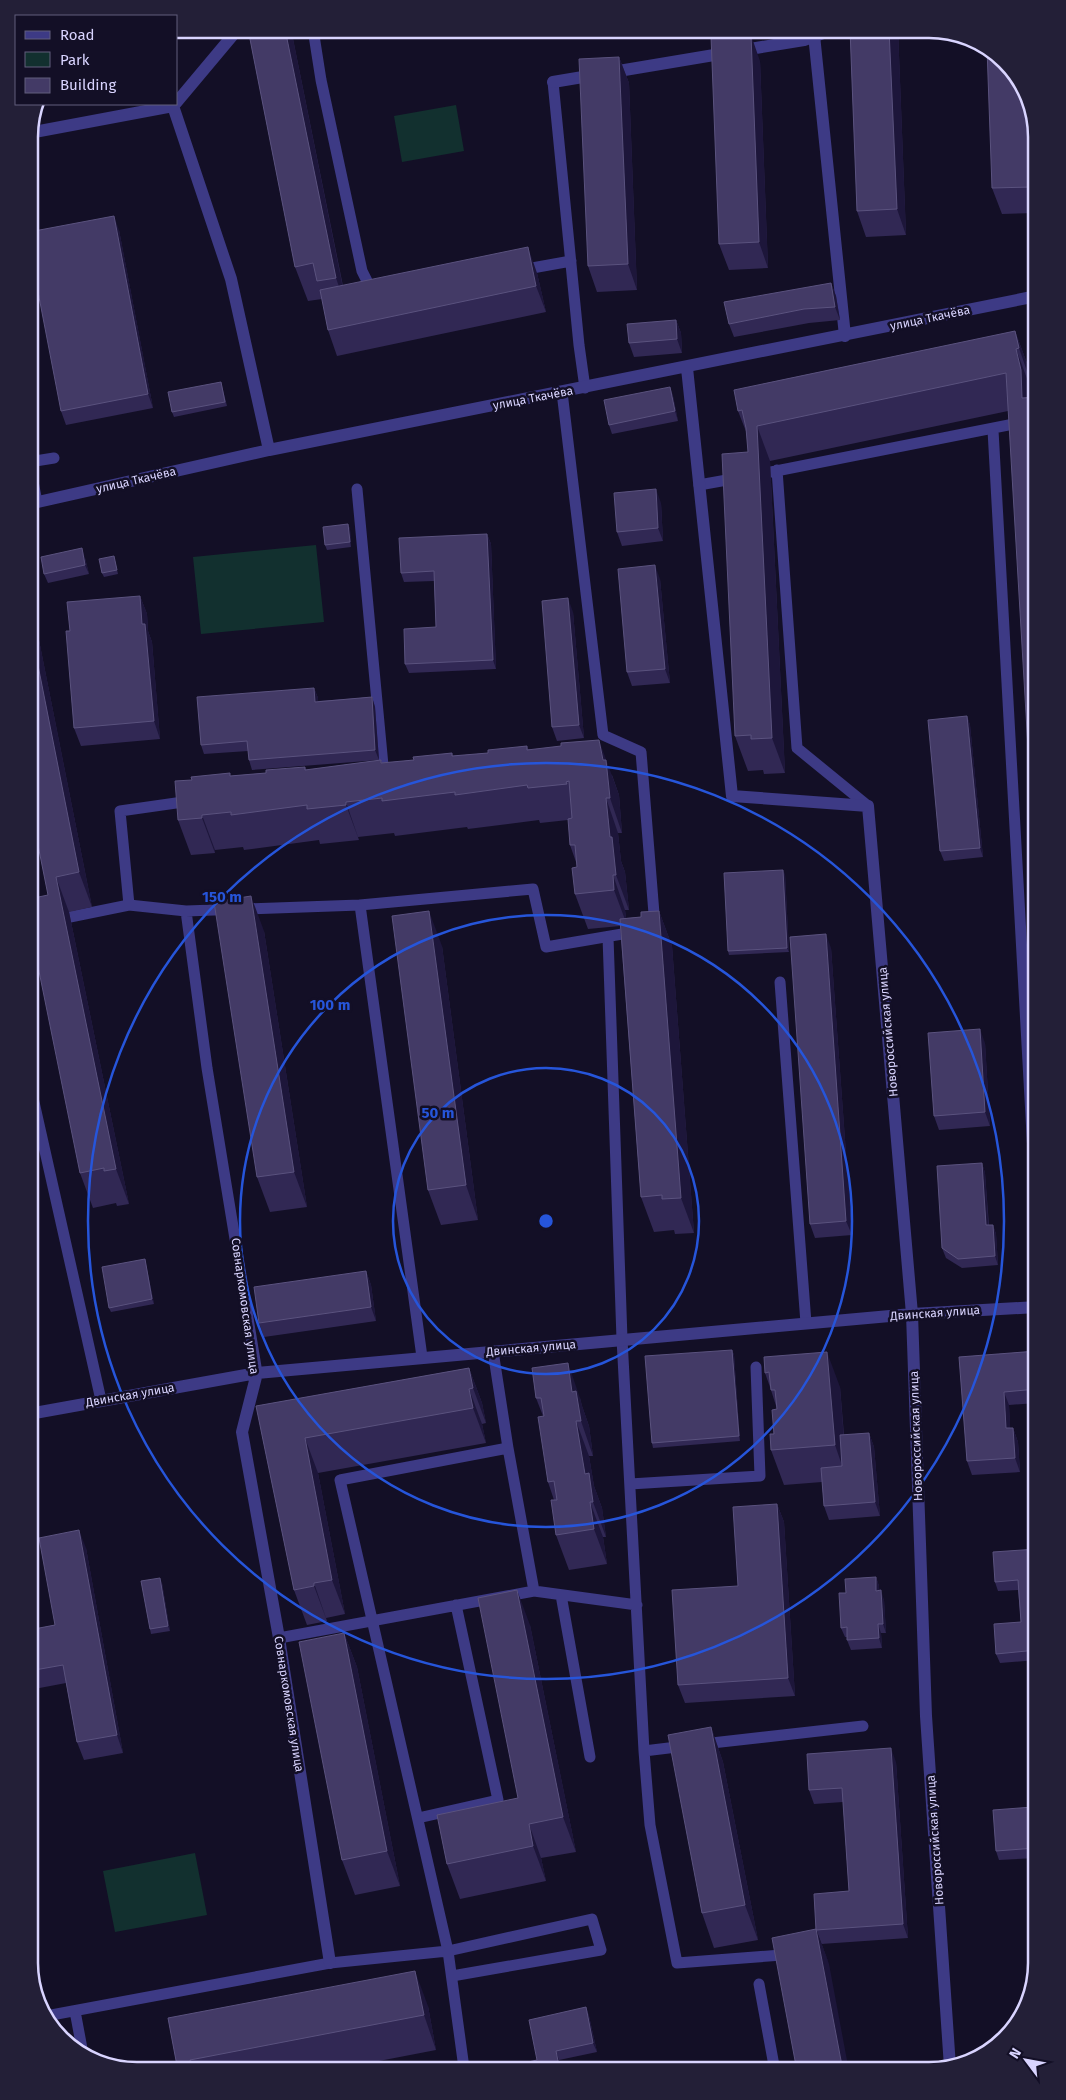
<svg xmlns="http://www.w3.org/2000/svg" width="1066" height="2100" viewBox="0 0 1066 2100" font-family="'Fira Sans',sans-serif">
  <rect width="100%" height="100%" fill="#130f26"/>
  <path fill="#12302f" d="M 456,105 L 464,151 L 402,162 L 394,116 Z
    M 316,545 L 324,622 L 201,634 L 193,557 Z
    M 195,1853 L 207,1915 L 115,1932 L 103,1871 Z"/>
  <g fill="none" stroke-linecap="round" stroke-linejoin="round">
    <path stroke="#3d3a85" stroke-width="11" d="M 313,29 L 321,80 L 362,271 L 370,287 L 376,291
      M 553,82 L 579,345 L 585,388
      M 521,270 L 571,261
      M 562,392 L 603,735 L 641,752 L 655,926
      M 993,430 L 1037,1225
      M 29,461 L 37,502
      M 29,462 L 54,458
      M 777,470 L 797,748 L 868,806
      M 771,472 L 1019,423
      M 699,485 L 738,478
      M 357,489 L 384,776
      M 129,905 L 120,811 L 190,801
      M 360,905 L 422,1357
      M 186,911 L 207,1068 L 257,1373
      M 70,917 L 129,905 L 186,911 L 360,905 L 533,889 L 546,947 L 634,932
      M 29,928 L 34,924 L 29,895
      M 608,937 L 622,1339 L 644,1751 L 650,1825 L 677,1963 L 782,1955
      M 780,982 L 806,1323
      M 29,1080 L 101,1400
      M 508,1448 L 534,1591
      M 630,1484 L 760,1476 L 756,1367
      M 561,1595 L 590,1757
      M 279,1638 L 534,1591 L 637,1605
      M 703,1744 L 863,1726
      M 644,1751 L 685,1746
      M 418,1818 L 498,1800 L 456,1605
      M 759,1984 L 775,2071
      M 75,2011 L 83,2054
      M 46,2016 L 330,1963 L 448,1951 L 592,1919 L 601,1950 L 452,1976
      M 448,2071 L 464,2068 L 448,1951 L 340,1480 L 508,1448 L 493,1351"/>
    <path stroke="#3d3a85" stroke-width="12" d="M 814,35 L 845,336
      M 553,82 L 804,40 L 834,29
      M 176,103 L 238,29
      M 173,106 L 231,279 L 269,450
      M 29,133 L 173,106 L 175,104
      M 687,368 L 732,796 L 868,806 L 912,1314 L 926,1716 L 950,2067
      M 29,504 L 269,450 L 1037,296
      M 257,1373 L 242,1432 L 279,1638 L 330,1963
      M 29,1414 L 257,1373 L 912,1314 L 1037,1307"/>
  </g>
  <path fill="#312854" d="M 194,29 L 221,29 L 196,34 Z
    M 248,29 L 291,29 L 343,286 L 537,273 L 546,312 L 337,356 L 328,330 L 322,299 L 308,301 L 295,267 Z
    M 850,29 L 898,29 L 906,235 L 866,237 L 857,211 Z
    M 619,57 L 629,83 L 637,290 L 597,292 L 588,266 Z
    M 760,61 L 768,268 L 729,270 L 719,244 Z
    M 1037,137 L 1037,213 L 1002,214 L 992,188 Z
    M 119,230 L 153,408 L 66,425 L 61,411 Z
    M 831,283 L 836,296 L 840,320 L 809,323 L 734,337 L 729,324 Z
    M 676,320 L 681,333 L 682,353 L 634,357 L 629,343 Z
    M 1015,331 L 1028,366 L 1031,383 L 1029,384 L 1032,398 L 1008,411 L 770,461 L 785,773 L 764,774 L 763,770 L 748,771 L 735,736 L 748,452 L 747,434 L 738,411 Z
    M 221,382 L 227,406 L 174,417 L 172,412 Z
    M 670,387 L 673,396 L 678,421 L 612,434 L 609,425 Z
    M 661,503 L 663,541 L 622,546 L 617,532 Z
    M 348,524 L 350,529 L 351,547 L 327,550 L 325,545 Z
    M 487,534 L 491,544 L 496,669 L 409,673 L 405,664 L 436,627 L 434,581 L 404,582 L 401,573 Z
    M 114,556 L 118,574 L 104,577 L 102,573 Z
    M 85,558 L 89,574 L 48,583 L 44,574 Z
    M 660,579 L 670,683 L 632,686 L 627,672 Z
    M 140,596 L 147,614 L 148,631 L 152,642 L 160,739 L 81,746 L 74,728 L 70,631 Z
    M 29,608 L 37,630 L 92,907 L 69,912 L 129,1204 L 117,1206 L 116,1203 L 93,1208 L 80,1173 L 48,895 L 29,800 Z
    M 573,612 L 584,738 L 557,741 L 552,727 Z
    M 314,688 L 318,698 L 318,701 L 372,697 L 375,707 L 379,760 L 252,770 L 249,760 L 248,751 L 204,754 L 201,745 Z
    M 967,716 L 970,725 L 983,857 L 944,861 L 940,851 Z
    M 527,746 L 528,749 L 612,775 L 619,795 L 622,833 L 618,833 L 621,861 L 625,872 L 629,910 L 625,910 L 626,918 L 641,917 L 659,911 L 672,946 L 694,1233 L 675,1234 L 674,1230 L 654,1232 L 641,1197 L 620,926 L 588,929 L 575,894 L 577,867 L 576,862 L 570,845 L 568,820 L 540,823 L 539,820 L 468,829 L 467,827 L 395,836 L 394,833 L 358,837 L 359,840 L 320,844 L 319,840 L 244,850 L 243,847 L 215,850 L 215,853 L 191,855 L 178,820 L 231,776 L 266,773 L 305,767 L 306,770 L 381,760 L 382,763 L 414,760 L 452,753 L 453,756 L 488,753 Z
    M 785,874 L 789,952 L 729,955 L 728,951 Z
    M 264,931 L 307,1207 L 270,1212 L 257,1177 Z
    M 442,946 L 478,1220 L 441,1225 L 428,1190 Z
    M 831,948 L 852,1235 L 815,1238 L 810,1224 Z
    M 985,1043 L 990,1126 L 939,1130 L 934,1116 Z
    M 982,1163 L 985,1173 L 989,1225 L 993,1225 L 996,1234 L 998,1265 L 962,1268 L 946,1258 L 942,1248 Z
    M 145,1259 L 154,1304 L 111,1312 L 109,1308 Z
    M 366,1271 L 371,1285 L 376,1321 L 264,1337 L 259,1323 Z
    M 732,1350 L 734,1355 L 740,1441 L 653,1448 L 652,1443 Z
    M 1037,1351 L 1037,1403 L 1009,1405 L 1010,1428 L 1013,1428 L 1018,1442 L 1020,1472 L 972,1475 L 967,1461 L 959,1357 Z
    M 764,1357 L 840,1387 L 844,1435 L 869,1433 L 874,1447 L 880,1516 L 829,1520 L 824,1506 L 822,1482 L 784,1485 L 771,1450 L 777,1409 L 771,1390 L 770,1387 L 765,1373 Z
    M 469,1368 L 482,1403 L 486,1423 L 482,1424 L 486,1443 L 318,1473 L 345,1614 L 326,1618 L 327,1621 L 307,1625 L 294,1590 L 256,1406 Z
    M 532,1368 L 580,1398 L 582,1406 L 589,1426 L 593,1456 L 589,1456 L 594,1486 L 602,1508 L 606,1537 L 603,1537 L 607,1564 L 569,1570 L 556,1535 L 554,1500 L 548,1482 L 543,1416 L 536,1398 Z
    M 777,1504 L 784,1522 L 795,1696 L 685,1703 L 678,1685 L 738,1586 Z
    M 86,1548 L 123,1753 L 84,1760 L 77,1742 L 66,1683 L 29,1690 L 29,1630 L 55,1625 Z
    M 1037,1549 L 1037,1660 L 1000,1663 L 996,1654 L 1021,1622 L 1018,1590 L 998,1591 L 995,1582 Z
    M 876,1577 L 879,1586 L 879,1590 L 884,1600 L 886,1633 L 881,1633 L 882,1648 L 851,1650 L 847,1640 L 847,1637 L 845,1637 L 841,1628 L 846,1593 Z
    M 162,1583 L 170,1631 L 151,1634 L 150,1629 Z
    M 530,1625 L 576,1852 L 541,1858 L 546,1881 L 460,1899 L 447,1864 L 518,1798 Z
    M 344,1633 L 357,1667 L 400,1886 L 355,1895 L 342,1860 Z
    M 711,1727 L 723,1762 L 758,1940 L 714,1948 L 702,1913 Z
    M 896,1762 L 908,1938 L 821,1944 L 829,1964 L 816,1929 L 849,1891 L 843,1802 L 814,1804 L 809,1790 Z
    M 1033,1807 L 1037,1817 L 1037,1858 L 999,1860 L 996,1851 Z
    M 428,2006 L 436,2050 L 327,2071 L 178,2071 L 168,2018 Z
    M 586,2007 L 589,2016 L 597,2052 L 559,2060 L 537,2060 Z"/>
  <path fill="#1d163a" d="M 285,29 L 291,29 L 348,313 L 336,278 Z
    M 889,29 L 898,29 L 906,235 L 897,209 Z
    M 751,35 L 760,61 L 768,268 L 759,242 Z
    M 619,57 L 629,83 L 637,290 L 628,264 Z
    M 1029,95 L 1037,137 L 1037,200 L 1032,187 Z
    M 114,216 L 119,230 L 153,408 L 148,394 Z
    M 528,247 L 537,273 L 546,312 L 536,286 Z
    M 831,283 L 836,296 L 840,320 L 835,307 Z
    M 676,320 L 681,333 L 682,353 L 677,339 Z
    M 1015,331 L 1028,366 L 1031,383 L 1019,348 Z
    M 1016,349 L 1029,384 L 1033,405 L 1022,398 Z
    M 670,387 L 673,396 L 678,421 L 675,411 Z
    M 757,426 L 770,461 L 785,773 L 772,738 Z
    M 656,489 L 661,503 L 663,541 L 658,528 Z
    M 348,524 L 350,529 L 351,547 L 350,542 Z
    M 487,534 L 491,544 L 496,669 L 493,660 Z
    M 82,548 L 85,558 L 89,574 L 85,565 Z
    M 655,565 L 660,579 L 670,683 L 665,669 Z
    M 140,596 L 147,614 L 148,631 L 152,642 L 160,739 L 154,721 L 142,624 Z
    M 568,598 L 573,612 L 584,738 L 579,725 Z
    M 29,608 L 37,630 L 92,907 L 79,872 L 29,620 Z
    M 314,688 L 318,698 L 319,711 L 315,702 Z
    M 372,697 L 375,707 L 379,760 L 375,750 Z
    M 967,716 L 970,725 L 983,857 L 980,848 Z
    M 599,740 L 619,795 L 622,833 L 610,798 Z
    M 606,798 L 618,833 L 621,861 L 625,872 L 629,910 L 616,875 L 610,837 Z
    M 346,802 L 358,837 L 359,840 L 346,805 Z
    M 202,815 L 215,850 L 215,853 L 202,818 Z
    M 783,870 L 785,874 L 789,952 L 787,948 Z
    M 613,875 L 625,910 L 627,925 L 614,890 Z
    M 56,877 L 69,912 L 129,1204 L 116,1169 Z
    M 251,896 L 264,931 L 307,1207 L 294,1172 Z
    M 429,911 L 442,946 L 478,1220 L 466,1185 Z
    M 659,911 L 672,946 L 694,1233 L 681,1198 Z
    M 826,934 L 831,948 L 852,1235 L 846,1221 Z
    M 980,1029 L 985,1043 L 990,1126 L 985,1112 Z
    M 982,1163 L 985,1173 L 989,1235 L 986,1225 Z
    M 993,1225 L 996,1234 L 998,1265 L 995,1256 Z
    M 145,1259 L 154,1304 L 152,1299 Z
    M 366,1271 L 371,1285 L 376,1321 L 371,1307 Z
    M 732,1350 L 734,1355 L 740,1441 L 739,1436 Z
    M 827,1352 L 840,1387 L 847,1480 L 835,1445 Z
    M 568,1363 L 580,1398 L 582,1406 L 589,1426 L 593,1456 L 581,1421 L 572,1392 Z
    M 469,1368 L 482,1403 L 486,1423 L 473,1388 Z
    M 469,1389 L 482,1424 L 486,1443 L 473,1408 Z
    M 1004,1392 L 1009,1405 L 1011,1442 L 1006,1428 Z
    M 576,1421 L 589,1456 L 594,1486 L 602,1508 L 606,1537 L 593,1502 L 585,1474 Z
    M 1013,1428 L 1018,1442 L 1020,1472 L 1015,1458 Z
    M 869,1433 L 874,1447 L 880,1516 L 875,1502 Z
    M 305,1438 L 318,1473 L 345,1614 L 332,1580 Z
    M 590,1502 L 603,1537 L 607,1564 L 594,1529 Z
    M 777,1504 L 784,1522 L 795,1696 L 788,1678 Z
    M 79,1530 L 86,1548 L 123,1753 L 117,1735 Z
    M 876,1577 L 879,1586 L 880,1600 L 876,1591 Z
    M 160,1578 L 162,1583 L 170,1631 L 168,1626 Z
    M 314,1583 L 326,1618 L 327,1621 L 314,1586 Z
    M 517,1590 L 530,1625 L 576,1852 L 563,1817 Z
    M 881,1590 L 884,1600 L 886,1633 L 883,1624 Z
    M 878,1624 L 881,1633 L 882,1648 L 879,1638 Z
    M 344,1633 L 357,1667 L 400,1886 L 387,1851 Z
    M 711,1727 L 723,1762 L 758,1940 L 745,1905 Z
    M 891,1748 L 896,1762 L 908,1938 L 903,1924 Z
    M 1033,1807 L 1037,1817 L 1037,1852 L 1036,1848 Z
    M 529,1824 L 541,1858 L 546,1881 L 533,1846 Z
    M 816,1929 L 829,1964 L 849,2071 L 843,2071 Z
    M 415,1971 L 428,2006 L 436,2050 L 424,2015 Z
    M 586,2007 L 589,2016 L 597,2052 L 593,2043 Z
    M 556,2051 L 559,2060 L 562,2071 L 560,2071 Z"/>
  <path fill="#433a66" stroke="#5a527e" d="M 248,29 L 285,29 L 336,278 L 317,281 L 313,263 L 295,267 Z
    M 850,29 L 889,29 L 897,209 L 857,211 Z
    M 751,35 L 759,242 L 719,244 L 711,36 Z
    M 987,48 L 995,51 L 1029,95 L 1032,187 L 992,188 Z
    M 619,57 L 628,264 L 588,266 L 579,59 Z
    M 114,216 L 148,394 L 61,411 L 29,245 L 29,232 Z
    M 528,247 L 536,286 L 328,330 L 320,290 Z
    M 831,283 L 835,307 L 804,309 L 729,324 L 724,302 Z
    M 676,320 L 677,339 L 629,343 L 627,324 Z
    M 1015,331 L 1019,348 L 1016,349 L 1021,370 L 1022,398 L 1037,397 L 1037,901 L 1006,373 L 757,426 L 772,738 L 751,739 L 751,735 L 735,736 L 722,454 L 748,452 L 746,428 L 742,410 L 738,411 L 734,390 Z
    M 221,382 L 225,402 L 172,412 L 168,392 Z
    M 670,387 L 675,411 L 609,425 L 604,400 Z
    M 656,489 L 658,528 L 617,532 L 614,493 Z
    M 348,524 L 350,542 L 325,545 L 323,527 Z
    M 487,534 L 493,660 L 405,664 L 404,629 L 436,627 L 434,571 L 401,573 L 399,538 Z
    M 82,548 L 85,565 L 44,574 L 41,557 Z
    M 114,556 L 117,570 L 102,573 L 99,559 Z
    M 655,565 L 665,669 L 627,672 L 618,569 Z
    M 140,596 L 142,624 L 145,624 L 154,721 L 74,728 L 66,631 L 70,631 L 67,602 Z
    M 568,598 L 579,725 L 552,727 L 542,601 Z
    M 29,620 L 79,872 L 56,877 L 116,1169 L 104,1171 L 104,1168 L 80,1173 L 29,922 L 29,899 L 48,895 L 29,800 Z
    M 314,688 L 315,702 L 372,697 L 375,750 L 249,760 L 247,741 L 201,745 L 197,697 Z
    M 967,716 L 980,848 L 940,851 L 928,720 Z
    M 599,740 L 603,760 L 606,760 L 610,798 L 606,798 L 610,837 L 612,837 L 616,875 L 613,875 L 614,890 L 575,894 L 572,868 L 577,867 L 575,845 L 570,845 L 568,819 L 572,818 L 569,781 L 566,782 L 567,784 L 528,788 L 527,785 L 455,795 L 455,792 L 382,801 L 382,798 L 346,802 L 346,805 L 307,809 L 307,805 L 231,815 L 231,812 L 202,815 L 202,818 L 178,820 L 175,781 L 192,780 L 191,777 L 230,773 L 230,776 L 266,773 L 266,770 L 305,767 L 305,770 L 381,760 L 381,763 L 414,760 L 413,757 L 452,753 L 452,756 L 488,753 L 488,750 L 527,746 L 527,750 L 561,746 L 561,743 Z
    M 783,870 L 787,948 L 728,951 L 724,873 Z
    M 251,896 L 294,1172 L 257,1177 L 214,902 Z
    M 429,911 L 466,1185 L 428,1190 L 392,916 Z
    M 659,911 L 681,1198 L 662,1199 L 662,1195 L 641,1197 L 620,919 L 641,917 L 641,912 Z
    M 826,934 L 846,1221 L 810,1224 L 790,937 Z
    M 980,1029 L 985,1112 L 934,1116 L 928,1033 Z
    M 982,1163 L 986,1225 L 993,1225 L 995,1256 L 958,1259 L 942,1248 L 937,1166 Z
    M 145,1259 L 152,1299 L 109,1308 L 102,1267 Z
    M 366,1271 L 371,1307 L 259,1323 L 254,1287 Z
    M 732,1350 L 739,1436 L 652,1443 L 645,1356 Z
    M 1037,1351 L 1037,1389 L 1004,1392 L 1006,1428 L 1013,1428 L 1015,1458 L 967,1461 L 959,1357 Z
    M 827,1352 L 835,1445 L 771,1450 L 770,1434 L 774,1434 L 772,1410 L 777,1409 L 775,1390 L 771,1390 L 769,1372 L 765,1373 L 764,1357 Z
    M 568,1363 L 572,1392 L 576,1391 L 581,1421 L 576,1421 L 585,1474 L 589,1473 L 593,1502 L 590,1502 L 594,1529 L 556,1535 L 551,1500 L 557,1500 L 554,1481 L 548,1482 L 538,1417 L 544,1416 L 541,1398 L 536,1398 L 532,1368 Z
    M 469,1368 L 473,1388 L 469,1389 L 473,1408 L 305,1438 L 332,1580 L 314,1583 L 314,1586 L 294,1590 L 256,1406 Z
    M 869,1433 L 875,1502 L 824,1506 L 821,1468 L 842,1466 L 840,1435 Z
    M 777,1504 L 788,1678 L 678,1685 L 672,1590 L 738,1586 L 733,1507 Z
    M 79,1530 L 117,1735 L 77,1742 L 63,1665 L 29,1671 L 29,1630 L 55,1625 L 39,1538 Z
    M 1037,1549 L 1037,1650 L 996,1654 L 994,1624 L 1021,1622 L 1018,1580 L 995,1582 L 993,1552 Z
    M 876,1577 L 876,1591 L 881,1590 L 883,1624 L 878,1624 L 879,1638 L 847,1640 L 847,1627 L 841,1628 L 839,1593 L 846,1593 L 845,1579 Z
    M 160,1578 L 168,1626 L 150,1629 L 141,1581 Z
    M 517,1590 L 563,1817 L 529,1824 L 533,1846 L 447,1864 L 437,1815 L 518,1798 L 478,1598 Z
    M 344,1633 L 387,1851 L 342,1860 L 299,1642 Z
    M 711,1727 L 745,1905 L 702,1913 L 668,1735 Z
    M 891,1748 L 903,1924 L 816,1930 L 814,1894 L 849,1891 L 842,1788 L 809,1790 L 807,1754 Z
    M 1033,1807 L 1036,1848 L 996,1851 L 993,1810 Z
    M 816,1929 L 843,2071 L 797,2071 L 772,1938 Z
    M 415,1971 L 424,2015 L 190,2060 L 192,2071 L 178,2071 L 168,2018 Z
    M 586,2007 L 593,2043 L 556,2051 L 560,2071 L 502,2071 L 502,2068 L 537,2060 L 529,2020 Z"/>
  <g fill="none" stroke="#2655da" stroke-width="2.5">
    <circle cx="546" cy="1221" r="153"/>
    <circle cx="546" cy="1221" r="306"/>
    <circle cx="546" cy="1221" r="458"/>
  </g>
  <g text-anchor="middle" stroke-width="5" stroke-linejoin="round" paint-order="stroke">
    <g font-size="12" fill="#d9d4ff" stroke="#130f26">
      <text transform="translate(930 318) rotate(-12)" y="4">улица Ткачёва</text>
      <text transform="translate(533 398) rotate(-11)" y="4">улица Ткачёва</text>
      <text transform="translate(136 480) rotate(-13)" y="4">улица Ткачёва</text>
      <text transform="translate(888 1032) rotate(-95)" y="4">Новороссийская улица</text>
      <text transform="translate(245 1306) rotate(82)" y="4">Совнаркомовская улица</text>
      <text transform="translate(935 1313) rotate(-4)" y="4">Двинская улица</text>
      <text transform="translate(531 1348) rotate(-5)" y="4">Двинская улица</text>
      <text transform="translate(130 1395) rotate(-10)" y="4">Двинская улица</text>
      <text transform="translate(916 1436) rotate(-92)" y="4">Новороссийская улица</text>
      <text transform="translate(289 1704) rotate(81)" y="4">Совнаркомовская улица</text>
      <text transform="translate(935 1840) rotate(-94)" y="4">Новороссийская улица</text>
    </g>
  </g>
  <path d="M0 0H1066V2100H0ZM137 38H929A99 99 0 0 1 1028 137V1963A99 99 0 0 1 929 2062H137A99 99 0 0 1 38 1963V137A99 99 0 0 1 137 38Z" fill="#231f37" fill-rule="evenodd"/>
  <path fill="none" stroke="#d9d4ff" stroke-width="2.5" d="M137 38H929A99 99 0 0 1 1028 137V1963A99 99 0 0 1 929 2062H137A99 99 0 0 1 38 1963V137A99 99 0 0 1 137 38Z"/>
  <circle cx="546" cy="1221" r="8" fill="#2655da" stroke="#130f26" stroke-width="2.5"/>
  <g font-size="15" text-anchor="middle" font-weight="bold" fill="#2655da" stroke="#130f26" stroke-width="5" stroke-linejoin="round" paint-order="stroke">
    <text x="222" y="902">150 m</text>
    <text x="330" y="1010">100 m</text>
    <text x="438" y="1118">50 m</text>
  </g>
  <rect x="15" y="15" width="162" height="90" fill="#130f26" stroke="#625e7d"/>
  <rect x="25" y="31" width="25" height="8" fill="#3d3a85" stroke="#625e7d"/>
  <text x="60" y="40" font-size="15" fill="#d9d4ff">Road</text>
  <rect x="25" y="52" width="25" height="15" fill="#12302f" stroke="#625e7d"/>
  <text x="60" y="65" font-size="15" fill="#d9d4ff">Park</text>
  <rect x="25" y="78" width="25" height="15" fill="#433a66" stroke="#625e7d"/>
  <text x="60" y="90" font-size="15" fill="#d9d4ff">Building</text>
  <g transform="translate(1026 2060) rotate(302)" stroke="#130f26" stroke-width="4" paint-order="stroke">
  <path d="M0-4L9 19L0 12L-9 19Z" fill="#d9d4ff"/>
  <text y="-8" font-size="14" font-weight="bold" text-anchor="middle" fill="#d9d4ff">N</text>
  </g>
</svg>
